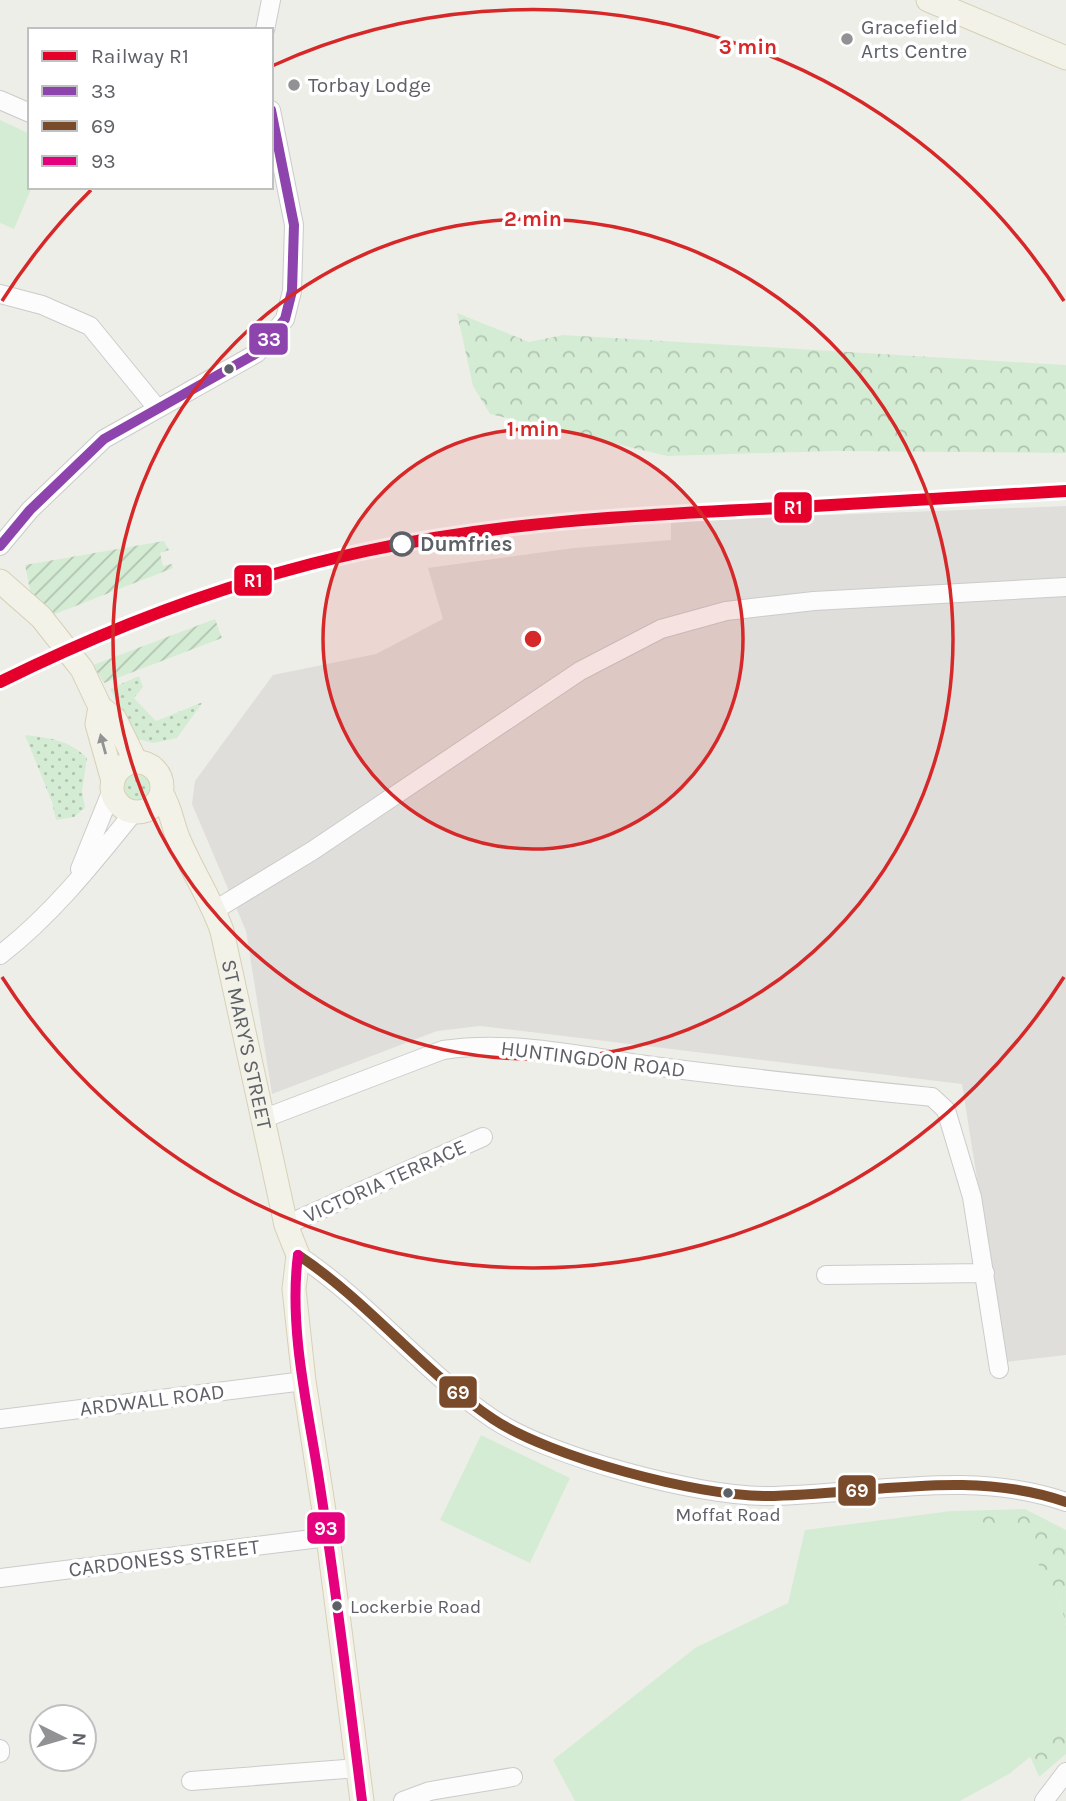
<svg xmlns="http://www.w3.org/2000/svg" width="1066" height="1801" viewBox="0 0 1066 1801" font-family="Karla,sans-serif">
  <defs>
    <pattern id="grass-dots" width="8" height="8" patternUnits="userSpaceOnUse" patternTransform="scale(1.75)"><rect width="8" height="8" fill="#d5ecd4"/><path d="M2 2h.1M6 6h.1" fill="none" stroke="#b0c3b0" stroke-width="1.8" stroke-linecap="round"/></pattern>
    <pattern id="forest-crowns" width="20" height="18" patternUnits="userSpaceOnUse" patternTransform="scale(1.75)"><rect width="20" height="18" fill="#d5ecd4"/><path d="M2 6a3 3 0 1 1 6 0M12 15a3 3 0 1 1 6 0" fill="none" stroke="#b0c3b0"/></pattern>
    <pattern id="garden-furrows" width="10" height="10" patternUnits="userSpaceOnUse" patternTransform="scale(1.75)"><rect width="10" height="10" fill="#d5ecd4"/><path d="M-1 1l2-2M0 10L10 0M9 11l2-2" fill="none" stroke="#b0c3b0"/></pattern>
  </defs>
  <rect width="100%" height="100%" fill="#eeeee9"/>
  <path fill="#dfdeda" d="M 1066,506 L 1066,1355 L 1006,1362 L 962,1084 L 480,1026 L 437,1031 L 272,1094 L 246,931 L 192,804 L 195,781 L 273,675 L 376,654 L 443,619 L 428,568 L 574,548 L 671,540 L 671,521 Z"/>
  <path fill="url(#grass-dots)" d="M 139,676 L 143,687 L 134,698 L 156,721 L 203,702 L 177,738 L 153,743 L 137,739 L 110,689 Z
    M 25,735 C 50,738 69,740 87,758 L 82,791 L 85,808 L 74,817 L 56,820 L 52,802 Z
    M120 788a18 18 0 1 1 36 0a18 18 0 1 1-36 0Z"/>
  <path fill="url(#forest-crowns)" d="M 457,313 L 529,342 L 563,335 L 1066,365 L 1066,453 L 833,451 L 667,456 L 490,414 L 473,386 Z
    M 1025,1509 L 1066,1530 L 1066,1625 L 1057,1592 L 951,1511 Z
    M 1066,1728 L 1066,1754 L 1039,1777 L 1030,1756 Z"/>
  <path fill="#d5ecd4" d="M 0,120 L 30,134 L 32,187 L 14,229 L 0,223 Z
    M 481,1435 L 570,1478 L 530,1563 L 440,1520 Z
    M 951,1511 L 1019,1535 L 1057,1592 L 1066,1625 L 1066,1728 L 1009,1774 L 960,1801 L 575,1801 L 553,1760 L 695,1648 L 788,1603 L 805,1530 Z"/>
  <path fill="url(#garden-furrows)" d="M 164,541 L 169,550 L 160,553 L 163,566 L 172,564 L 173,568 L 55,614 L 51,614 L 31,595 L 25,565 Z
    M 215,619 L 222,638 L 104,683 L 93,665 Z"/>
  <g fill="none" stroke-linecap="round" stroke-linejoin="round">
    <defs>
      <path id="minor" d="M 265,30 L 271,0
        M 0,100 L 30,113
        M 0,294 L 42,305 L 90,326 L 157,408
        M 0,546 L 30,510 L 104,439 L 257,353 L 285,319 L 292,291 L 294,225 L 271,110
        M 80,869 L 112,790
        M 215,910 L 312,851 L 580,671 L 661,629 L 726,611 L 814,601 L 1066,587
        M 0,955 C 52,915 93,863 134,812
        M 265,1118 L 443,1050 C 515,1039 590,1058 661,1067 C 751,1079 842,1088 932,1097 L 946,1110 L 972,1197 L 999,1369
        M 286,1225 L 483,1137
        M 298,1255 C 369,1302 422,1371 493,1419 C 550,1457 697,1496 766,1496 C 867,1495 969,1468 1066,1502
        M 826,1275 L 985,1273
        M 0,1419 L 304,1381
        M 0,1578 L 328,1537
        M 0,1749 L 0,1753
        M 191,1781 L 358,1768
        M 403,1801 L 430,1791 L 513,1777
        M 1044,1801 L 1066,1772"/>
      <g id="major">
        <path d="M 928,0 L 1066,58"/>
        <path d="M 0,581 L 41,617 L 82,669 L 100,707 L 115,719 L 136,762"/>
        <path d="M 100,707 L 97,724 L 113,781"/>
        <circle cx="137" cy="787" r="25"/>
        <path id="s1" d="M 162,794 C 171,809 172,824 179,840 C 192,871 211,899 222,931 L 286,1225 L 298,1255 L 294,1289 L 304,1381 L 328,1537 L 362,1801"/>
      </g>
    </defs>
    <use href="#minor" stroke="#cbcbcb" stroke-width="20"/>
    <use href="#major" stroke="#d8d0b5" stroke-width="25"/>
    <use href="#minor" stroke="#fcfcfc" stroke-width="18"/>
    <use href="#major" stroke="#f3f2e9" stroke-width="23"/>
    <defs>
      <path id="bus-1" d="M 0,546 L 30,510 L 104,439 L 257,353 L 285,319 L 292,291 L 294,225 L 271,110"/>
      <path id="bus-2" d="M 298,1255 C 369,1302 422,1371 493,1419 C 550,1457 697,1496 766,1496 C 867,1495 969,1468 1066,1502"/>
      <path id="bus-3" d="M 298,1255 C 288,1332 310,1416 321,1493 C 337,1595 349,1698 362,1801"/>
    </defs>
    <use href="#bus-1" stroke="#fff" stroke-width="16"/>
    <use href="#bus-2" stroke="#fff" stroke-width="16"/>
    <use href="#bus-3" stroke="#fff" stroke-width="16"/>
    <use href="#bus-1" stroke="#8e44ad" stroke-width="10"/>
    <use href="#bus-2" stroke="#7a4b2a" stroke-width="10"/>
    <use href="#bus-3" stroke="#e5007d" stroke-width="10"/>
    <defs>
      <path id="rail-1" d="M 0,682 C 115,625 240,578 366,551 C 503,521 642,515 781,508 C 876,503 971,496 1066,491"/>
    </defs>
    <use href="#rail-1" stroke="#fff" stroke-width="18"/>
    <use href="#rail-1" stroke="#e4002b" stroke-width="12"/>
  </g>
  <defs><path id="oneway-solid" d="M-6-.8H1V-3.2L6.5 0L1 3.2V.8H-6Z" transform="scale(1.75)"/></defs>
  <use fill="#929494" href="#oneway-solid" transform="translate(103 744) rotate(-105)"/>
  <circle cx="533" cy="639" r="210" fill="#d62828" fill-opacity=".12"/>
  <g fill="none" stroke="#d62828" stroke-width="3.5">
    <circle cx="533" cy="639" r="210"/>
    <circle cx="533" cy="639" r="420"/>
    <path d="M1064 977A630 630 0 0 1 2 977M2 301A630 630 0 0 1 91 190M272 66A630 630 0 0 1 1064 301"/>
  </g>
  <g fill="#909294" stroke="#fff" stroke-width="2.5">
    <circle cx="847" cy="39" r="7"/>
    <circle cx="294" cy="85" r="7"/>
  </g>
  <g fill="#5d6167" stroke="#fff" stroke-width="2.5">
    <circle cx="229" cy="369" r="6"/>
    <circle cx="728" cy="1493" r="6"/>
    <circle cx="337" cy="1606" r="6"/>
  </g>
  <circle fill="#fff" stroke="#5d6167" stroke-width="3.5" cx="402" cy="544" r="11"/>
  <g text-anchor="middle" stroke-width="7" stroke-linejoin="round" paint-order="stroke">
    <g font-size="19" fill="#5d6167" stroke="#fff">
      <text x="728" y="1521">Moffat Road</text>
      <text x="350" y="1613" text-anchor="start">Lockerbie Road</text>
    </g>
    <g font-size="21" fill="#5d6167" stroke="#fff" text-anchor="start">
      <text x="861" y="34">Gracefield<tspan x="861" dy="24">Arts Centre</tspan></text>
      <text x="308" y="92">Torbay Lodge</text>
    </g>
    <g font-size="21" font-weight="bold" fill="#5d6167" stroke="#fff" text-anchor="start">
      <text x="420" y="551">Dumfries</text>
    </g>
    <g font-size="21" fill="#5d6167" stroke="#fff">
      <text dy="7" stroke="none"><textPath href="#s1" startOffset="266">ST MARY'S STREET</textPath></text>
      <text transform="translate(593 1059) rotate(7)" y="7">HUNTINGDON ROAD</text>
      <text transform="translate(385 1181) rotate(-24)" y="7">VICTORIA TERRACE</text>
      <text transform="translate(152 1400) rotate(-7)" y="7">ARDWALL ROAD</text>
      <text transform="translate(164 1558) rotate(-7)" y="7">CARDONESS STREET</text>
    </g>
  </g>
  <circle cx="533" cy="639" r="10" fill="#d62828" stroke="#fff" stroke-width="3.5"/>
  <g font-size="21" text-anchor="middle" font-weight="bold" fill="#d62828" stroke="#fff" stroke-width="7" stroke-linejoin="round" paint-order="stroke">
    <text x="748" y="54">3 min</text>
    <text x="533" y="226">2 min</text>
    <text x="533" y="436">1 min</text>
  </g>
  <g stroke="#fff" stroke-width="2.5">
    <rect x="248" y="322" width="41" height="34" rx="7" fill="#8e44ad"/>
    <rect x="773" y="491" width="40" height="33" rx="7" fill="#e4002b"/>
    <rect x="233" y="564" width="40" height="33" rx="7" fill="#e4002b"/>
    <rect x="438" y="1375" width="40" height="34" rx="7" fill="#7a4b2a"/>
    <rect x="837" y="1474" width="40" height="33" rx="7" fill="#7a4b2a"/>
    <rect x="306" y="1511" width="40" height="34" rx="7" fill="#e5007d"/>
  </g>
  <g font-size="19" text-anchor="middle" font-weight="bold" fill="#fff">
    <text x="269" y="346">33</text>
    <text x="793" y="514">R1</text>
    <text x="253" y="587">R1</text>
    <text x="458" y="1399">69</text>
    <text x="857" y="1497">69</text>
    <text x="326" y="1535">93</text>
  </g>
  <rect x="28" y="28" width="245" height="161" fill="#ffffff" stroke="#bec0c2" stroke-width="2"/>
  <rect x="42" y="51" width="35" height="10" fill="#e4002b" stroke="#bec0c2" stroke-width="2"/>
  <text x="91" y="63" font-size="21" fill="#5d6167">Railway R1</text>
  <rect x="42" y="86" width="35" height="10" fill="#8e44ad" stroke="#bec0c2" stroke-width="2"/>
  <text x="91" y="98" font-size="21" fill="#5d6167">33</text>
  <rect x="42" y="121" width="35" height="10" fill="#7a4b2a" stroke="#bec0c2" stroke-width="2"/>
  <text x="91" y="133" font-size="21" fill="#5d6167">69</text>
  <rect x="42" y="156" width="35" height="10" fill="#e5007d" stroke="#bec0c2" stroke-width="2"/>
  <text x="91" y="168" font-size="21" fill="#5d6167">93</text>
  <g transform="translate(63 1738) rotate(95)"><circle r="33" fill="#ffffff" stroke="#bec0c2" stroke-width="2"/>
  <path d="M0-5L12 26L0 18L-12 26Z" fill="#909294"/>
  <text y="-10" font-size="19" font-weight="bold" text-anchor="middle" fill="#5d6167">N</text>
  </g>
</svg>
